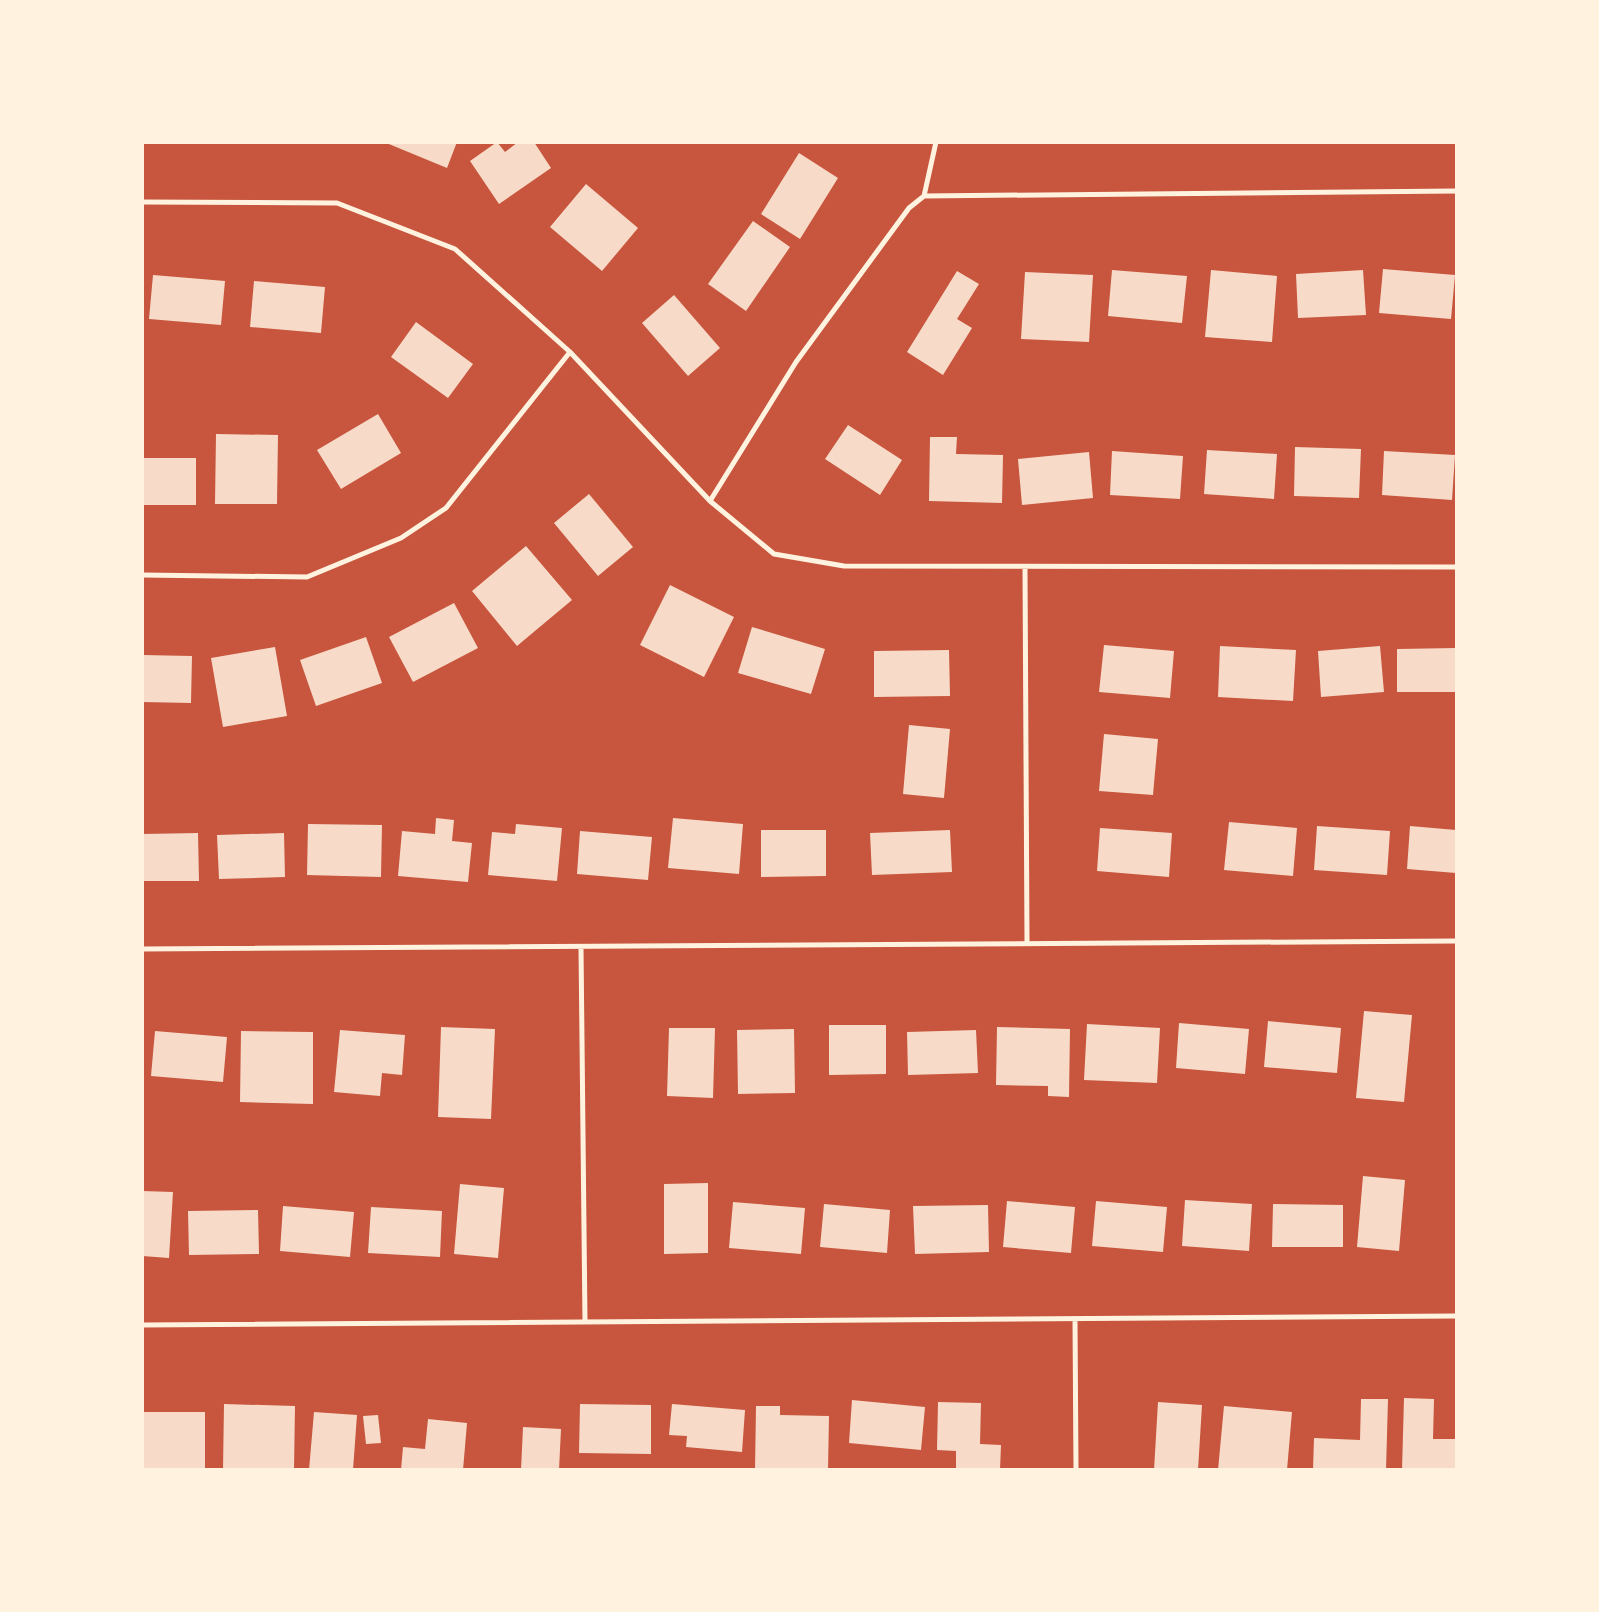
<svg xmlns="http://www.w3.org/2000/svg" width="1599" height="1612" viewBox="0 0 1599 1612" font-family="Raleway,sans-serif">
  <rect width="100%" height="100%" fill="#c8553d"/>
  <path fill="#f7dbc8" d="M 384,142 L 457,142 L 447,168 Z
    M 497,142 L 505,152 L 518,142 L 534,142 L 551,168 L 499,204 L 470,161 Z
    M 799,153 L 838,178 L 800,239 L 761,214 Z
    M 586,184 L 638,228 L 602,271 L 550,227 Z
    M 753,221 L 790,247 L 746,311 L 708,284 Z
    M 1383,269 L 1455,275 L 1451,319 L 1379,313 Z
    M 1112,270 L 1187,276 L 1182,323 L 1108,316 Z
    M 1211,270 L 1277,276 L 1272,342 L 1205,337 Z
    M 1363,270 L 1366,315 L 1298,318 L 1296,274 Z
    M 957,271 L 979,284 L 957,319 L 972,328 L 943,375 L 907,352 Z
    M 1025,272 L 1093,275 L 1089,342 L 1021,339 Z
    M 153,275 L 225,281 L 221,325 L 149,319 Z
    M 254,281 L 325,287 L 321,333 L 250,327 Z
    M 674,295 L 720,348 L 688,376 L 642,323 Z
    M 416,322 L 473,364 L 448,398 L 391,357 Z
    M 378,414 L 401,453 L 341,489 L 317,450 Z
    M 848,425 L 902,460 L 880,495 L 825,459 Z
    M 216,434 L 278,435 L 277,504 L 215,504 Z
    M 930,437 L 957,437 L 956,454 L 1003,455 L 1002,503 L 929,501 Z
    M 1295,447 L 1361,449 L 1359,498 L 1294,496 Z
    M 1207,450 L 1277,454 L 1274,499 L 1204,494 Z
    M 1112,451 L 1183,456 L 1180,499 L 1110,495 Z
    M 1384,451 L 1455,455 L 1452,500 L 1382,495 Z
    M 1089,452 L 1093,498 L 1022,505 L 1018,459 Z
    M 142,458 L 196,458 L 196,505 L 142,505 Z
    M 589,494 L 633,547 L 598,576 L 554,523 Z
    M 526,546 L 572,600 L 517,646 L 472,591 Z
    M 670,585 L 734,617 L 704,677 L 640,645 Z
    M 454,603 L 478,648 L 413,682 L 389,637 Z
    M 752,627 L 825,649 L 811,694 L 738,673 Z
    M 366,637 L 382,683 L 316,706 L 300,660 Z
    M 1104,645 L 1174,651 L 1170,698 L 1099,692 Z
    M 1220,646 L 1296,650 L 1293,701 L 1218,697 Z
    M 1380,646 L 1384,692 L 1321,697 L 1318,651 Z
    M 275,647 L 287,716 L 223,727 L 211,658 Z
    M 1456,648 L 1456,692 L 1397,692 L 1397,649 Z
    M 949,650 L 950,696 L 874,697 L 874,651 Z
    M 142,655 L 192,656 L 191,703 L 142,702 Z
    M 909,725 L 950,729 L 944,798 L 903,794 Z
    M 1104,734 L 1158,739 L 1153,795 L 1099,791 Z
    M 436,818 L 454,820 L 452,841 L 472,843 L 468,882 L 398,876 L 402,831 L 435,834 Z
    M 673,818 L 743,824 L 739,874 L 668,868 Z
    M 1229,822 L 1297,828 L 1293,876 L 1224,870 Z
    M 308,824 L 382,825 L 381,877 L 307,875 Z
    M 516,824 L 562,828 L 557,881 L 488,875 L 492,832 L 515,834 Z
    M 1317,826 L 1390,831 L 1387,875 L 1314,870 Z
    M 1410,826 L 1456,830 L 1456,873 L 1407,869 Z
    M 1100,828 L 1172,833 L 1169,877 L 1097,871 Z
    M 761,830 L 826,830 L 826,876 L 761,877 Z
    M 950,830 L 952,872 L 872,875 L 870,833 Z
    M 580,831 L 652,837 L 648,880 L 577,874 Z
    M 198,833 L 199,881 L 142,881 L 142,834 Z
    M 284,833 L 285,877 L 219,879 L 217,835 Z
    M 1364,1011 L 1412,1015 L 1404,1102 L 1356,1098 Z
    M 1268,1021 L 1341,1028 L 1337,1073 L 1264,1067 Z
    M 1179,1023 L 1249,1029 L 1245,1074 L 1176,1068 Z
    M 1087,1024 L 1160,1028 L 1157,1083 L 1084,1080 Z
    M 829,1025 L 886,1025 L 886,1074 L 829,1075 Z
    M 441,1027 L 495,1029 L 491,1119 L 438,1117 Z
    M 997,1027 L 1070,1029 L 1069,1097 L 1048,1096 L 1048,1086 L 996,1085 Z
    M 669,1028 L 715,1028 L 713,1098 L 667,1096 Z
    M 794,1029 L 795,1093 L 738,1094 L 737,1030 Z
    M 340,1030 L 405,1035 L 402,1075 L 382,1073 L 380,1096 L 334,1092 Z
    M 976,1030 L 978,1073 L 908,1075 L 907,1032 Z
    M 155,1031 L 227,1037 L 223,1082 L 151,1076 Z
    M 241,1031 L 313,1032 L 313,1104 L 240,1102 Z
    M 1363,1176 L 1405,1180 L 1399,1251 L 1357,1247 Z
    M 708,1183 L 708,1253 L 664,1254 L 664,1184 Z
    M 460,1184 L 504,1188 L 498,1258 L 454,1254 Z
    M 142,1191 L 173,1192 L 169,1258 L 142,1256 Z
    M 1185,1200 L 1252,1204 L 1249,1251 L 1182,1246 Z
    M 1007,1201 L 1075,1207 L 1071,1253 L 1003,1247 Z
    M 1096,1201 L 1167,1207 L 1163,1252 L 1092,1246 Z
    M 733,1202 L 805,1208 L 801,1254 L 729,1248 Z
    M 824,1204 L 890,1210 L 887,1253 L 820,1247 Z
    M 1273,1204 L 1343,1205 L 1343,1247 L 1272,1247 Z
    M 988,1205 L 989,1252 L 915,1254 L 913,1206 Z
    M 283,1206 L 354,1212 L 350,1257 L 280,1251 Z
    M 371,1207 L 442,1211 L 440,1257 L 368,1253 Z
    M 258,1210 L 259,1254 L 189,1255 L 188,1211 Z
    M 1404,1398 L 1434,1399 L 1433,1439 L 1456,1439 L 1456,1470 L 1402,1470 Z
    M 1361,1399 L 1388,1399 L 1386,1470 L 1313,1470 L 1314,1438 L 1360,1440 Z
    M 852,1400 L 925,1407 L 921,1450 L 849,1443 Z
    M 938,1402 L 981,1403 L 980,1444 L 1001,1445 L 1000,1470 L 956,1470 L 956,1451 L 937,1450 Z
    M 1158,1402 L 1202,1405 L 1198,1470 L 1154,1470 Z
    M 224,1404 L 295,1406 L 294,1470 L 223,1470 Z
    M 580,1404 L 651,1405 L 651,1454 L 579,1453 Z
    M 672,1404 L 745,1410 L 742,1452 L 686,1447 L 687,1436 L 669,1435 Z
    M 756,1406 L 780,1406 L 780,1415 L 829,1416 L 828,1470 L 755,1470 Z
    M 1224,1406 L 1292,1412 L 1287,1470 L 1218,1470 Z
    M 142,1412 L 205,1412 L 205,1470 L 142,1470 Z
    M 314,1412 L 357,1415 L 353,1470 L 309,1470 Z
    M 378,1415 L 381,1443 L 366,1444 L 363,1416 Z
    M 428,1419 L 467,1423 L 463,1470 L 401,1470 L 403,1447 L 425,1449 Z
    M 523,1427 L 561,1429 L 559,1470 L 521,1470 Z"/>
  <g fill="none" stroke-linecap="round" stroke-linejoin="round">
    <path stroke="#fff3e0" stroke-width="5" d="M 924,196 L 1456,191
      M 142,202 L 337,203 L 455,249 L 570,352 L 710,501 L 774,554 L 844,566 L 1456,567
      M 710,501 L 796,362 L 909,208 L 924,196 L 936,142
      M 1025,568 L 1027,943
      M 142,575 L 307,577 L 401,538 L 446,508 L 570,352
      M 581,947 L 585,1322
      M 142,949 L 1456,941
      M 1075,1320 L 1076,1470
      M 142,1325 L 1456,1316"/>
  </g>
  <rect width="1599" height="1612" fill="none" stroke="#fff3e0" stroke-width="288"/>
</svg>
